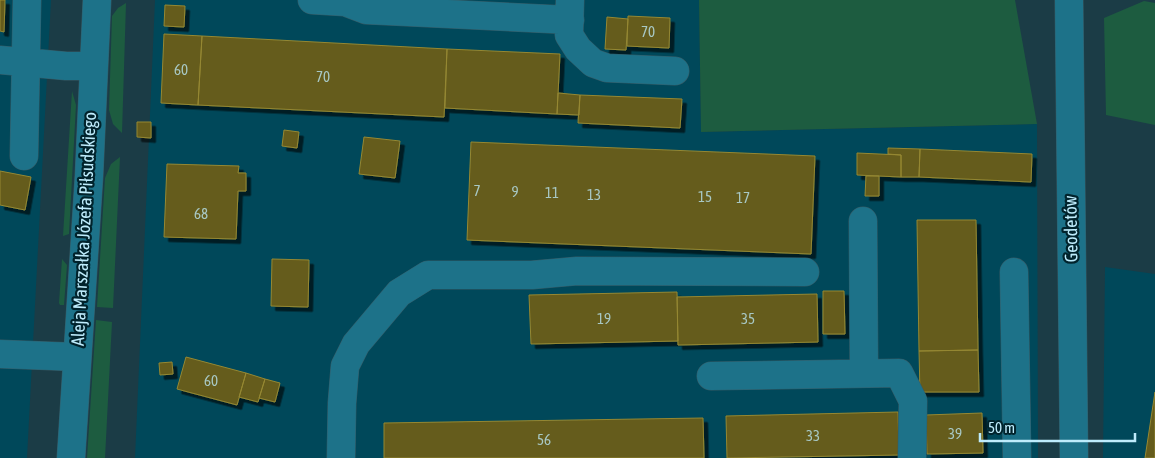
<svg xmlns="http://www.w3.org/2000/svg" width="1155" height="458" viewBox="0 0 1155 458" font-family="'Asap Condensed',sans-serif">
  <defs>
    <filter id="shadow"><feDropShadow dx="4.5" dy="4.5" stdDeviation="0" flood-color="#0009"/></filter>
  </defs>
  <rect width="100%" height="100%" fill="#1b3c46"/>
  <path fill="#00485a" d="M 0,0 L 51,0 L 27,458 L 0,458 Z
    M 155,0 L 699,0 L 701,132 L 1037,124 L 1038,458 L 135,458 Z
    M 1105,267 L 1155,274 L 1155,458 L 1103,458 Z"/>
  <path fill="#1d5c40" d="M 699,0 L 1015,0 L 1037,124 L 701,132 Z
    M 1144,1 L 1155,3 L 1155,125 L 1106,115 L 1104,18 Z
    M 126,3 L 122,133 L 113,124 L 109,110 L 112,16 L 118,8 Z
    M 72,91 L 76,105 L 69,234 L 63,236 Z
    M 120,157 L 113,308 L 97,307 L 105,178 L 111,164 Z
    M 62,259 L 67,265 L 64,305 L 60,305 L 59,303 Z
    M 96,320 L 112,322 L 105,458 L 87,458 Z"/>
  <path fill="#655b1a" stroke="#958833" filter="url(#shadow)" d="M 0,0 L 5,0 L 4,32 L 0,31 Z
    M 165,5 L 185,6 L 184,27 L 164,26 Z
    M 628,16 L 670,18 L 669,48 L 627,46 Z
    M 607,17 L 628,19 L 626,50 L 605,49 Z
    M 164,34 L 202,36 L 198,105 L 161,103 Z
    M 202,36 L 447,49 L 444,117 L 198,105 Z
    M 447,49 L 560,54 L 557,114 L 445,108 Z
    M 558,93 L 580,95 L 579,115 L 557,114 Z
    M 580,95 L 682,99 L 680,128 L 578,123 Z
    M 137,122 L 151,122 L 151,138 L 137,137 Z
    M 284,130 L 299,132 L 297,148 L 282,146 Z
    M 364,137 L 400,141 L 395,178 L 359,174 Z
    M 471,142 L 815,156 L 811,254 L 467,240 Z
    M 888,148 L 920,149 L 919,177 L 901,177 L 901,155 L 888,154 Z
    M 920,149 L 1032,154 L 1031,182 L 919,177 Z
    M 857,153 L 901,155 L 901,177 L 857,175 Z
    M 167,164 L 239,166 L 238,173 L 246,173 L 246,191 L 238,191 L 236,239 L 164,237 Z
    M 0,171 L 31,177 L 25,210 L 0,205 Z
    M 866,176 L 879,176 L 879,196 L 865,196 Z
    M 917,220 L 976,220 L 978,350 L 919,351 Z
    M 272,259 L 309,260 L 308,307 L 271,306 Z
    M 823,291 L 844,291 L 845,334 L 823,334 Z
    M 677,292 L 678,341 L 531,344 L 529,295 Z
    M 817,294 L 818,342 L 678,345 L 677,297 Z
    M 978,350 L 979,392 L 920,392 L 919,351 Z
    M 186,357 L 246,373 L 237,405 L 177,389 Z
    M 172,362 L 173,374 L 160,375 L 159,363 Z
    M 246,373 L 265,379 L 258,402 L 239,397 Z
    M 265,379 L 280,383 L 275,402 L 259,398 Z
    M 1155,392 L 1155,458 L 1145,458 Z
    M 898,412 L 899,455 L 727,458 L 726,416 Z
    M 982,413 L 983,453 L 927,454 L 926,415 Z
    M 703,418 L 704,458 L 384,458 L 384,423 Z"/>
  <g fill="none" stroke-linecap="round" stroke-linejoin="round">
    <defs>
      <path id="minor" d="M 312,0 L 345,2 L 366,10 L 570,20
        M 570,0 L 569,35 L 578,49 L 593,63 L 607,68 L 675,71
        M 1069,0 L 1074,458
        M 0,60 L 66,66 L 94,66
        M 24,156 L 27,0
        M 863,221 L 864,373
        M 1014,272 L 1017,458
        M 0,354 L 77,357
        M 711,376 L 899,373 L 913,401 L 912,458
        M 71,458 L 89,176 L 97,0
        M 341,458 L 342,403 L 345,366 L 356,344 L 399,293 L 428,275 L 532,275 L 577,271 L 805,272"/>
    </defs>
    <use href="#minor" stroke="#365b66" stroke-width="29"/>
    <use href="#minor" stroke="#1d7289" stroke-width="28"/>
  </g>
  <g text-anchor="middle" stroke-width="4.5" stroke-linejoin="round" paint-order="stroke">
    <g font-size="15" fill="#a8c8c4">
      <text x="648" y="37">70</text>
      <text x="181" y="75">60</text>
      <text x="323" y="82">70</text>
      <text x="477" y="196">7</text>
      <text x="515" y="197">9</text>
      <text x="552" y="198">11</text>
      <text x="594" y="200">13</text>
      <text x="705" y="202">15</text>
      <text x="743" y="203">17</text>
      <text x="201" y="219">68</text>
      <text x="604" y="324">19</text>
      <text x="748" y="324">35</text>
      <text x="211" y="386">60</text>
      <text x="955" y="439">39</text>
      <text x="813" y="441">33</text>
      <text x="544" y="445">56</text>
    </g>
    <g font-size="18" fill="#beecfc" stroke="#01232c">
      <text transform="translate(84 229) rotate(-87)" y="6">Aleja Marszałka Józefa Piłsudskiego</text>
      <text transform="translate(1071 229) rotate(-91)" y="6">Geodetów</text>
    </g>
  </g>
  <path d="M980 433v8h155v-8" fill="none" stroke="#beecfc" stroke-width="2.5"/>
  <text x="988" y="433" font-size="15" fill="#beecfc" stroke="#01232c" stroke-width="4" paint-order="stroke">50 m</text>
</svg>
